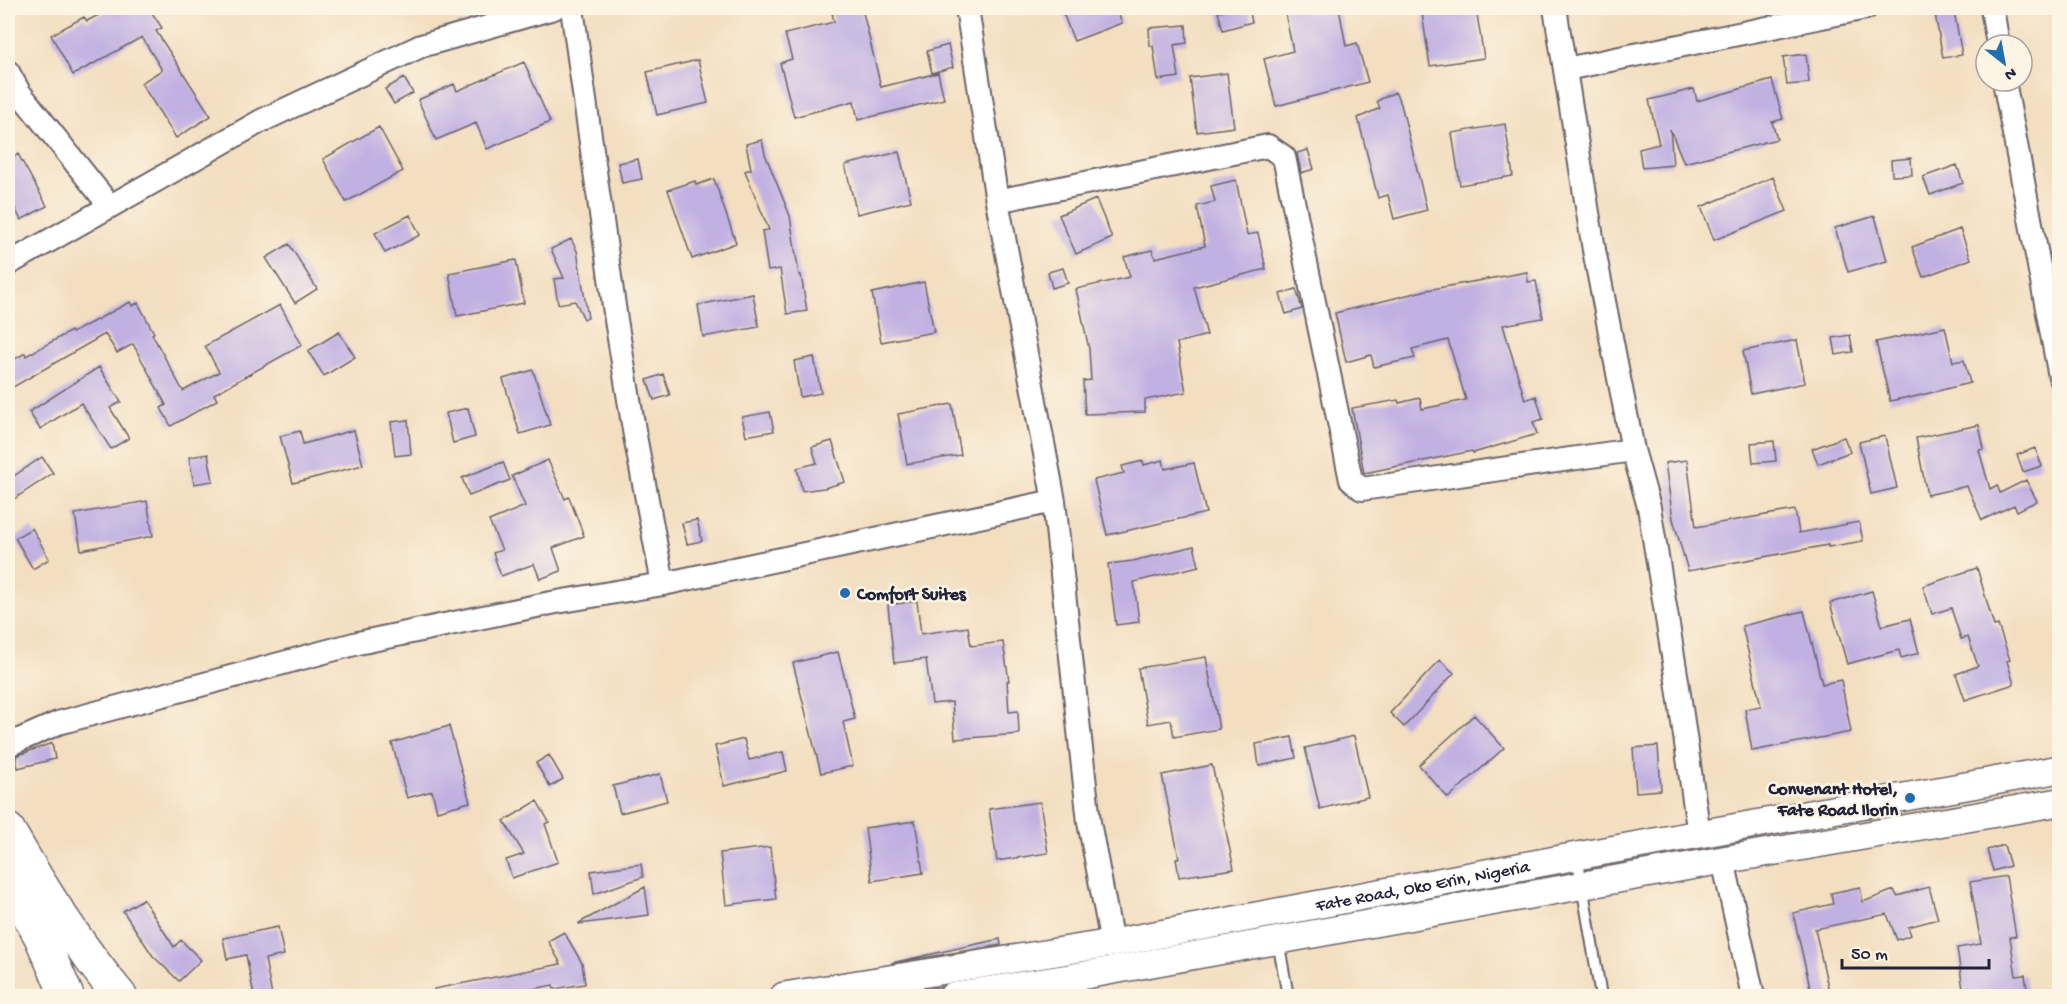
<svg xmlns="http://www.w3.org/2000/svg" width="2067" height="1004" viewBox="0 0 2067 1004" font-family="'Gochi Hand',sans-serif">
  <rect width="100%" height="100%" fill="#fcf5e5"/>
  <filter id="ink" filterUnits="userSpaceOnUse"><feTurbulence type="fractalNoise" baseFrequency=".0167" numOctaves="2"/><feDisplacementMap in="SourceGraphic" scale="12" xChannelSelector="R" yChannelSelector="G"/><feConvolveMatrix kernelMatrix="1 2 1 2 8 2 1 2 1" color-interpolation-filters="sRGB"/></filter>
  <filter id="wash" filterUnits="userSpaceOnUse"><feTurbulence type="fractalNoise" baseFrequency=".008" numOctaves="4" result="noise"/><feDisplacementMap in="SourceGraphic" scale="24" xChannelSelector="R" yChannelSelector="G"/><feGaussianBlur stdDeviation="1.35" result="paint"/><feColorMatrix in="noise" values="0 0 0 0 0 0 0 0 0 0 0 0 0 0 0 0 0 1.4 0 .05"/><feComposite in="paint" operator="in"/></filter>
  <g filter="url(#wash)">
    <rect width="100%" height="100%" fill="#f3dec0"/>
    <g id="blocks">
      <path fill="#c1b1e2" d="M 112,8 L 149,8 L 162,28 L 156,31 L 211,116 L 176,138 L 141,83 L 162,70 L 142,37 L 73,75 L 51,35 L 84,17 L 87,21 Z
        M 840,8 L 862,8 L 881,87 L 938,73 L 944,99 L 858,120 L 854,101 L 794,117 L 780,63 L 792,59 L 785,34 L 834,22 L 832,13 L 841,12 Z
        M 1061,8 L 1116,8 L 1122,23 L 1074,41 Z
        M 1235,8 L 1249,8 L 1252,22 L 1223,30 L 1218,12 Z
        M 1284,8 L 1339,8 L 1346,46 L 1357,43 L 1368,82 L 1276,106 L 1264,59 L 1293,51 Z
        M 1459,8 L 1476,8 L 1484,58 L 1430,66 L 1422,13 Z
        M 1954,11 L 1962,55 L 1943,58 L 1935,14 Z
        M 1186,25 L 1187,43 L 1174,45 L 1179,77 L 1158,80 L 1153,46 L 1150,46 L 1149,28 Z
        M 948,45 L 953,67 L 932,73 L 927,51 Z
        M 1806,54 L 1809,83 L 1787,85 L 1783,57 Z
        M 698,60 L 708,103 L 657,115 L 647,72 Z
        M 524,62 L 550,122 L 487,149 L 476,123 L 436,140 L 418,100 L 454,84 L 457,91 Z
        M 1227,73 L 1234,127 L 1197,132 L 1190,78 Z
        M 404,78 L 413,93 L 394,104 L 385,89 Z
        M 1772,80 L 1783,119 L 1772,122 L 1777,139 L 1684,163 L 1670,129 L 1673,165 L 1642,168 L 1639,149 L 1659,144 L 1649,100 L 1694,89 L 1697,101 Z
        M 1395,92 L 1401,104 L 1427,210 L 1394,219 L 1388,195 L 1378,198 L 1358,118 L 1380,108 L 1377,101 Z
        M 1505,124 L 1513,176 L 1460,185 L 1452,133 Z
        M 379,127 L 403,171 L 346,202 L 323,159 Z
        M 762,140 L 765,154 L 790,216 L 799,275 L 801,275 L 807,311 L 787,314 L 780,269 L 768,271 L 762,231 L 769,230 L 745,171 L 751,169 L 746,144 Z
        M 1308,150 L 1314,169 L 1301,173 L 1297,153 Z
        M 899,152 L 911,201 L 857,214 L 845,165 Z
        M 18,154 L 47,206 L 21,220 L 8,195 L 8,160 Z
        M 1911,158 L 1912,175 L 1892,176 L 1891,160 Z
        M 638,159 L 642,179 L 622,183 L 618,163 Z
        M 1957,165 L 1963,183 L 1930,195 L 1923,177 Z
        M 1773,177 L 1787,211 L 1714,240 L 1701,207 Z
        M 714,179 L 736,243 L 692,259 L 668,190 L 695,181 L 696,185 Z
        M 1236,180 L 1247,235 L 1258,233 L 1266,269 L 1194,287 L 1207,335 L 1177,343 L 1186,392 L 1145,400 L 1145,412 L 1085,414 L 1083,381 L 1091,380 L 1089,349 L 1076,289 L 1130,277 L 1124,257 L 1152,250 L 1155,258 L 1205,246 L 1197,206 L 1215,202 L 1211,186 Z
        M 1096,199 L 1112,238 L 1076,254 L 1059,215 Z
        M 410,215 L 420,235 L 385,253 L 375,233 Z
        M 1875,216 L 1887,261 L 1848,272 L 1835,228 Z
        M 1960,229 L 1971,259 L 1923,277 L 1912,247 Z
        M 571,239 L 577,251 L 588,318 L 584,319 L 575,301 L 558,304 L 554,279 L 564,278 L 551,249 Z
        M 289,244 L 317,289 L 295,303 L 266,258 Z
        M 516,260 L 524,303 L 457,316 L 449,273 Z
        M 1063,268 L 1068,283 L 1052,288 L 1048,272 Z
        M 1527,272 L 1528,282 L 1536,281 L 1543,318 L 1503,325 L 1525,400 L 1536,396 L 1543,419 L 1533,422 L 1537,434 L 1473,453 L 1472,451 L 1364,473 L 1352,408 L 1398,400 L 1399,403 L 1420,398 L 1422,409 L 1466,400 L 1448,340 L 1412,349 L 1415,358 L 1374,367 L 1371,355 L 1346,362 L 1335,313 L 1427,290 Z
        M 924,282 L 934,332 L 881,342 L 872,293 Z
        M 1296,289 L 1302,309 L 1286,314 L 1280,294 Z
        M 753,294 L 759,327 L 703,337 L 698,305 Z
        M 130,302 L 132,306 L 138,303 L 154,333 L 152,334 L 183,391 L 219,372 L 205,346 L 280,305 L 302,345 L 214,394 L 217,400 L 171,426 L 161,408 L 166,405 L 133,344 L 117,353 L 105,334 L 8,390 L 8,363 L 25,353 L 26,356 L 71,331 L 72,333 Z
        M 1945,327 L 1953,362 L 1964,360 L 1970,383 L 1909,398 L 1909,397 L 1890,401 L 1876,342 Z
        M 339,332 L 355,357 L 324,376 L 308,351 Z
        M 1850,335 L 1853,352 L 1836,355 L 1833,338 Z
        M 1797,340 L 1805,383 L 1751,394 L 1743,351 Z
        M 814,357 L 821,393 L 800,397 L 794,361 Z
        M 99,367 L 121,402 L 110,408 L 129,438 L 111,449 L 81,403 L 40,429 L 29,412 Z
        M 533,370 L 550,425 L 520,434 L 503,379 Z
        M 663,374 L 670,395 L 654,400 L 647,380 Z
        M 952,404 L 961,455 L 907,464 L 898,414 Z
        M 468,408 L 475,437 L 453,443 L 446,413 Z
        M 770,412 L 774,431 L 746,436 L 742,417 Z
        M 408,420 L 411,454 L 395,456 L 391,422 Z
        M 1979,425 L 1984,449 L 1979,450 L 1990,489 L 1997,485 L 2000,493 L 2026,480 L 2037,501 L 2017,511 L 2014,505 L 1982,520 L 1967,486 L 1927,495 L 1916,438 Z
        M 354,430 L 363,465 L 293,483 L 280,436 L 300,431 L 303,444 Z
        M 1885,436 L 1897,488 L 1871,494 L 1859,442 Z
        M 1844,437 L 1850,452 L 1818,464 L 1812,449 Z
        M 832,441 L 845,482 L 824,488 L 802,491 L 797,468 L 817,463 L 812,447 Z
        M 1774,441 L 1776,461 L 1753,463 L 1751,443 Z
        M 2035,448 L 2042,466 L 2023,472 L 2017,455 Z
        M 208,454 L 213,481 L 194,484 L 189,457 Z
        M 42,457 L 53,473 L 14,499 L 8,489 L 8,480 Z
        M 548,460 L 565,499 L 569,497 L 584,536 L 553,548 L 561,571 L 540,579 L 534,564 L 501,576 L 493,553 L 502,550 L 489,521 L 525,506 L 512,476 Z
        M 1163,460 L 1165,469 L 1194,463 L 1206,513 L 1107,535 L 1094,480 L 1124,473 L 1122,466 L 1143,461 L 1144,465 Z
        M 1687,460 L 1696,527 L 1795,510 L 1799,533 L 1859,522 L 1863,541 L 1828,547 L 1828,545 L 1688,571 L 1673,519 L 1665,463 Z
        M 503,462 L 510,480 L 469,496 L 462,478 Z
        M 147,501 L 153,536 L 81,550 L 75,514 Z
        M 697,520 L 702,541 L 687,544 L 682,523 Z
        M 32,528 L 49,559 L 33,569 L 15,538 Z
        M 1194,546 L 1199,566 L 1134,582 L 1139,622 L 1116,625 L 1108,564 L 1133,561 Z
        M 1977,568 L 1994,626 L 1998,625 L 2010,660 L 2007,661 L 2014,684 L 1965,700 L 1956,674 L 1978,666 L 1968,637 L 1961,639 L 1951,608 L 1932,614 L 1923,586 Z
        M 1872,591 L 1882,626 L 1910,619 L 1919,653 L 1901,658 L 1899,650 L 1847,664 L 1830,603 Z
        M 917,601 L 921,634 L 968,627 L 971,646 L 1003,642 L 1009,681 L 1007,681 L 1009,712 L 1018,711 L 1019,734 L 955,739 L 952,702 L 932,704 L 926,659 L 894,663 L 888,605 Z
        M 1804,611 L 1822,684 L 1841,680 L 1851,732 L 1752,751 L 1745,709 L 1761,706 L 1742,626 Z
        M 838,652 L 855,719 L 843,722 L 853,766 L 821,773 L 793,663 Z
        M 1206,657 L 1219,729 L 1174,737 L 1171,720 L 1148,724 L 1138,668 Z
        M 1440,660 L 1454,673 L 1404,727 L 1390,713 Z
        M 1474,715 L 1504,748 L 1448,798 L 1419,765 Z
        M 449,726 L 470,802 L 437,811 L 432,791 L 407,798 L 392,743 Z
        M 1354,736 L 1368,797 L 1320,809 L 1305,748 Z
        M 1292,737 L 1296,758 L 1259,766 L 1256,744 Z
        M 744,739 L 749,760 L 783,752 L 787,771 L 724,786 L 715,746 Z
        M 52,743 L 55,759 L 18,768 L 16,756 Z
        M 1658,746 L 1661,790 L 1636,792 L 1633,748 Z
        M 549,755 L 563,779 L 550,787 L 536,763 Z
        M 1212,765 L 1234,869 L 1179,877 L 1176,858 L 1179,858 L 1162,775 Z
        M 660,774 L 667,801 L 620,813 L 613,786 Z
        M 537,801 L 549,822 L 545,824 L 558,862 L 512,878 L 506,860 L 524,854 L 504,821 Z
        M 1040,802 L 1048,853 L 997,861 L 989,809 Z
        M 915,821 L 923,873 L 872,881 L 865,828 Z
        M 2004,845 L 2010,866 L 1993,871 L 1987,850 Z
        M 770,847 L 776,899 L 726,905 L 720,853 Z
        M 641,864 L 643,877 L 594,894 L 591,871 Z
        M 2006,876 L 2016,936 L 2010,937 L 2016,976 L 2025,975 L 2028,996 L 1964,996 L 1957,948 L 1981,944 L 1970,882 Z
        M 645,887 L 649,915 L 579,924 L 579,923 Z
        M 1860,887 L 1863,902 L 1894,890 L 1897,896 L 1929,887 L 1938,919 L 1908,927 L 1911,935 L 1897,940 L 1887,914 L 1815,929 L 1830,996 L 1812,996 L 1793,913 L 1833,904 L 1831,893 Z
        M 143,899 L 174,947 L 181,940 L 201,960 L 179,981 L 153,956 L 123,911 Z
        M 278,927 L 284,955 L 265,959 L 272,996 L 254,996 L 246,955 L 227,959 L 223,938 Z
        M 564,932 L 582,963 L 585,984 L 554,989 L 553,985 L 497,996 L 435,996 L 434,989 L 561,964 L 548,941 Z
        M 1000,939 L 1001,945 L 891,963 Z
        M 941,987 L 938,996 L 880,996 Z"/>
    </g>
  </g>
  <g filter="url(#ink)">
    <use href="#blocks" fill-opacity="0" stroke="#6b646a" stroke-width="1.5"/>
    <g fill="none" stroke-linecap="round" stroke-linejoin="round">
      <defs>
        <path id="service" d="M 1577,856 L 1601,996
          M 1278,941 L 1288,996
          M 1069,978 L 1071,996"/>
        <path id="minor" d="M 572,8 L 616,320 L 635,436 L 663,584
          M 967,8 L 997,201 L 1054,501 L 1089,822 L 1112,943
          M 1555,8 L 1594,250 L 1633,450 L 1649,507 L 1678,687 L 1699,835
          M 1992,8 L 1998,45
          M 1566,69 L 1866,8
          M 8,72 L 19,92 L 109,205
          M 2004,81 L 2060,377
          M 997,201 L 1268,146 L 1284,157 L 1351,480 L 1362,489 L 1633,450
          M 8,264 L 261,121 L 421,46 L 554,8
          M 8,745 L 58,723 L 358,643 L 551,603 L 663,584 L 1054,501
          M 1723,860 L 1753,996"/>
        <g id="tertiary">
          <path id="s1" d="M 784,996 L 1112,943 L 1577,856 L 2060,769"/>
          <path d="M 953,996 L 1069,978 L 1723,860 L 2060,802"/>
        </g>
        <path id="primary" d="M 8,830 C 41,888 77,945 120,996
          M 8,878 L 41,937 L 67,996"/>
      </defs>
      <use href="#service" stroke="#6b646a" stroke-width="14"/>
      <use href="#minor" stroke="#6b646a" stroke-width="26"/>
      <use href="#tertiary" stroke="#6b646a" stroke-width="30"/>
      <use href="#primary" stroke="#6b646a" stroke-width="36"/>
      <use href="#service" stroke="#fff" stroke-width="10"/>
      <use href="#minor" stroke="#fff" stroke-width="22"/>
      <use href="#tertiary" stroke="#fff" stroke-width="27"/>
      <use href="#primary" stroke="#fff" stroke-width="33"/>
    </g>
  </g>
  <g fill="#1f6fb2" stroke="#fcf5e5" stroke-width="2">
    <circle cx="845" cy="593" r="6"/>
    <circle cx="1910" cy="798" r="6"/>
  </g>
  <g text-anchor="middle" stroke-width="5" stroke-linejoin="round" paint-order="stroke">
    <g font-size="18" font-weight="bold" fill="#22223b" stroke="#fcf5e5" text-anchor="start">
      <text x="857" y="599">Comfort Suites</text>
      <text x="1898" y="794" text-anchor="end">Convenant Hotel,<tspan x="1898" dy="21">Fate Road Ilorin</tspan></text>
    </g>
    <g font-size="18" fill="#22223b" stroke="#fcf5e5">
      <text dy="6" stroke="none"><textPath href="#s1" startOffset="648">Fate Road, Oko Erin, Nigeria</textPath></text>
    </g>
  </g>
  <rect width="2067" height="1004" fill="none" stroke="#fcf5e5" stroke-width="30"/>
  <g transform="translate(2004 63) rotate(149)"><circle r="28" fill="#fcf5e5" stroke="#a5a1a1" stroke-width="1.5"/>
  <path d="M0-4.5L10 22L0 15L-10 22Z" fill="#1f6fb2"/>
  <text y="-9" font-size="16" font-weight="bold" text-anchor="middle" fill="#22223b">N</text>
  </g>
  <path d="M1842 959v9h147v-9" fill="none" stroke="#22223b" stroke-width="3"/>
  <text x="1851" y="959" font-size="18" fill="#22223b" stroke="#fcf5e5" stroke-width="4.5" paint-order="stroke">50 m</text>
</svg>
